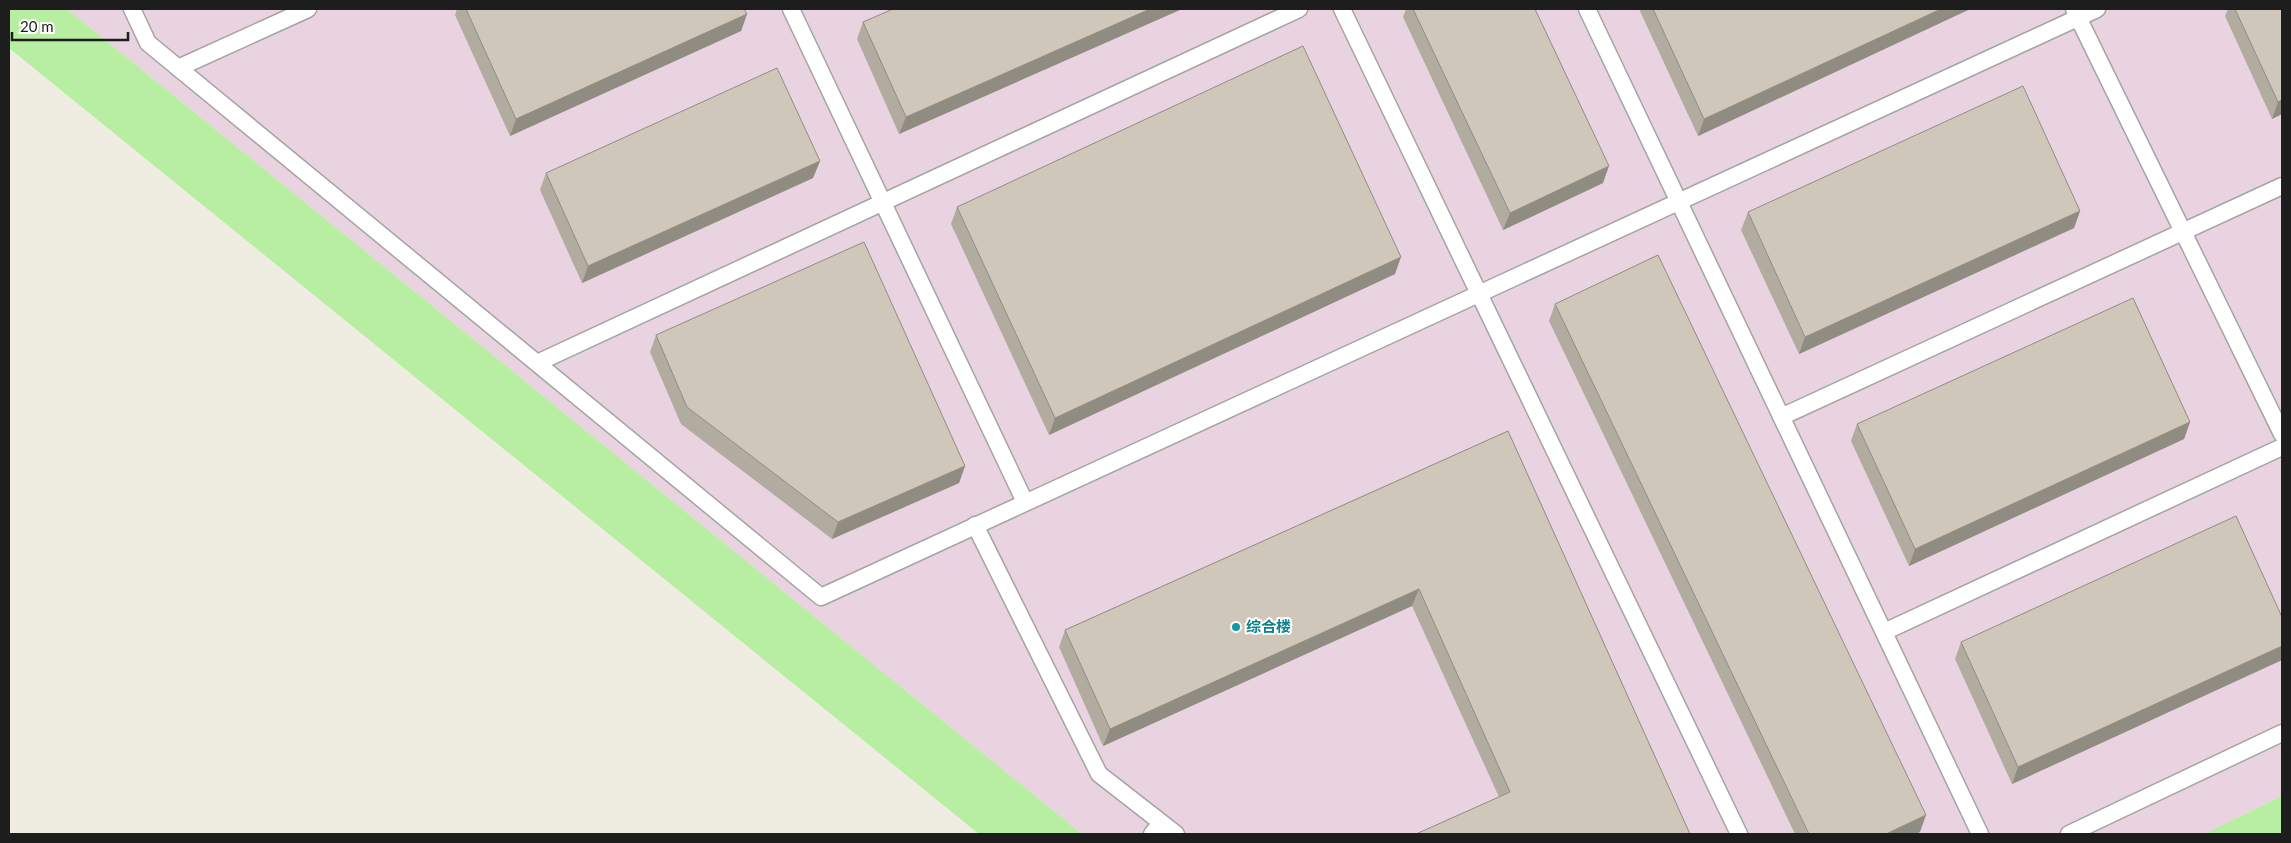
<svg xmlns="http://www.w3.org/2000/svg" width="2291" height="843" viewBox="0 0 2291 843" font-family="Lato,'Noto Sans SC',sans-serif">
  <rect width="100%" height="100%" fill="#efede1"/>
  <path fill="#e9d3e0" d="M 67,9 L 2282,9 L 2282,796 L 2204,834 L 1082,834 Z"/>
  <path fill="#b8eea2" d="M 9,9 L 67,9 L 1082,834 L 979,834 L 9,48 Z
    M 2282,796 L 2282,834 L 2204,834 Z"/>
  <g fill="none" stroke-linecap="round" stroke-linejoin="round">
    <defs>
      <path id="lane" d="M 132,9 L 148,43 L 821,597 L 2097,9
        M 791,9 L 1025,502
        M 1342,9 L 1739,834
        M 1587,9 L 1980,834
        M 2074,9 L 2282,434
        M 178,68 L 308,9
        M 537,363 L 1299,9
        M 1781,417 L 2282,186
        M 975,525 L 1099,774 L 1176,834
        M 1884,632 L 2282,447
        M 1152,834 L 1161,823
        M 2069,834 L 2282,733"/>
    </defs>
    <use href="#lane" stroke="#a4a4a4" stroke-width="19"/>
    <use href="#lane" stroke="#fff" stroke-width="16"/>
  </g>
  <path fill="#b2aca0" d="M 457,9 L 744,9 L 747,14 L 741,31 L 510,136 L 455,15 Z
    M 893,9 L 1182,9 L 899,134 L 857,39 L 863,22 Z
    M 1406,9 L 1535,9 L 1603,183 L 1503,230 L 1403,17 Z
    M 1639,9 L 1968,9 L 1968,10 L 1698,136 Z
    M 2228,9 L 2282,9 L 2282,114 L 2272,119 L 2225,16 Z
    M 820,161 L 813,178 L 582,283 L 540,190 L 546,173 Z
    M 957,207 L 1395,274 L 1049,435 L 951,224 Z
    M 2080,211 L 2074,228 L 1799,354 L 1741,230 L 1748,212 Z
    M 1555,304 L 1920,832 L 1915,834 L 1795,834 L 1549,321 Z
    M 656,335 L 965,466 L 959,483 L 832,539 L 681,424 L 650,352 Z
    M 2190,422 L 2184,439 L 1909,566 L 1851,441 L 1857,424 Z
    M 1508,431 L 1690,834 L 1499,797 L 1412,606 L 1103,746 L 1059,647 L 1065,630 Z
    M 2282,617 L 2282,660 L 2012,784 L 1955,659 L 1961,642 Z"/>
  <path fill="#918c82" d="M 1150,9 L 1182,9 L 899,134 L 906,117 Z
    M 1941,9 L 1968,9 L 1968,10 L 1698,136 L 1704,119 Z
    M 747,14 L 741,31 L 510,136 L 516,119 Z
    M 2282,100 L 2282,114 L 2272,119 L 2278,102 Z
    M 820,161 L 813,178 L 582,283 L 588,266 Z
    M 1609,166 L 1603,183 L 1503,230 L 1510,213 Z
    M 2080,211 L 2074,228 L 1799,354 L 1805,337 Z
    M 1401,257 L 1395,274 L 1049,435 L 1055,418 Z
    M 2190,422 L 2184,439 L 1909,566 L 1915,549 Z
    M 965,466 L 959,483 L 832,539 L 838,522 Z
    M 1419,589 L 1412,606 L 1103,746 L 1110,729 Z
    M 2282,646 L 2282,660 L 2012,784 L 2018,767 Z
    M 1926,815 L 1920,832 L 1915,834 L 1886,834 Z"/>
  <path fill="#cfc8ba" stroke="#918c82" d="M 466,9 L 744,9 L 747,14 L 516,119 Z
    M 893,9 L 1150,9 L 906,117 L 863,22 Z
    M 1413,9 L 1535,9 L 1609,166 L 1510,213 Z
    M 1653,9 L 1941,9 L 1704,119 Z
    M 2235,9 L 2282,9 L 2282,100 L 2278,102 Z
    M 1303,46 L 1401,257 L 1055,418 L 957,207 Z
    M 777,68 L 820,161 L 588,266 L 546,173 Z
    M 2023,86 L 2080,211 L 1805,337 L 1748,212 Z
    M 864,242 L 965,466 L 838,522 L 687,407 L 656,335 Z
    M 1658,255 L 1926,815 L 1886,834 L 1809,834 L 1555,304 Z
    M 2133,298 L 2190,422 L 1915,549 L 1857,424 Z
    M 1508,431 L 1690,834 L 1416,834 L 1510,792 L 1419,589 L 1110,729 L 1065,630 Z
    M 2236,516 L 2282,617 L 2282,646 L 2018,767 L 1961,642 Z"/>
  <circle fill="#0f9aa8" stroke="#fff" stroke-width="2" cx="1236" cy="627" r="5"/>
  <g text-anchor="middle" stroke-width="4" stroke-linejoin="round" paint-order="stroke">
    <g font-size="15" font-weight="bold" fill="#0d838f" stroke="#fff" text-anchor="start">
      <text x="1246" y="632">综合楼</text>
    </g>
  </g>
  <rect width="2291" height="843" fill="none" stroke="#1d1d1d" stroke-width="20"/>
  <path d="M12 32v8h116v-8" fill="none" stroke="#1d1d1d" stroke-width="2.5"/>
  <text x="20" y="32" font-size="15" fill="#1d1d1d" stroke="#ffffff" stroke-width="4" paint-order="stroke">20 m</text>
</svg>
